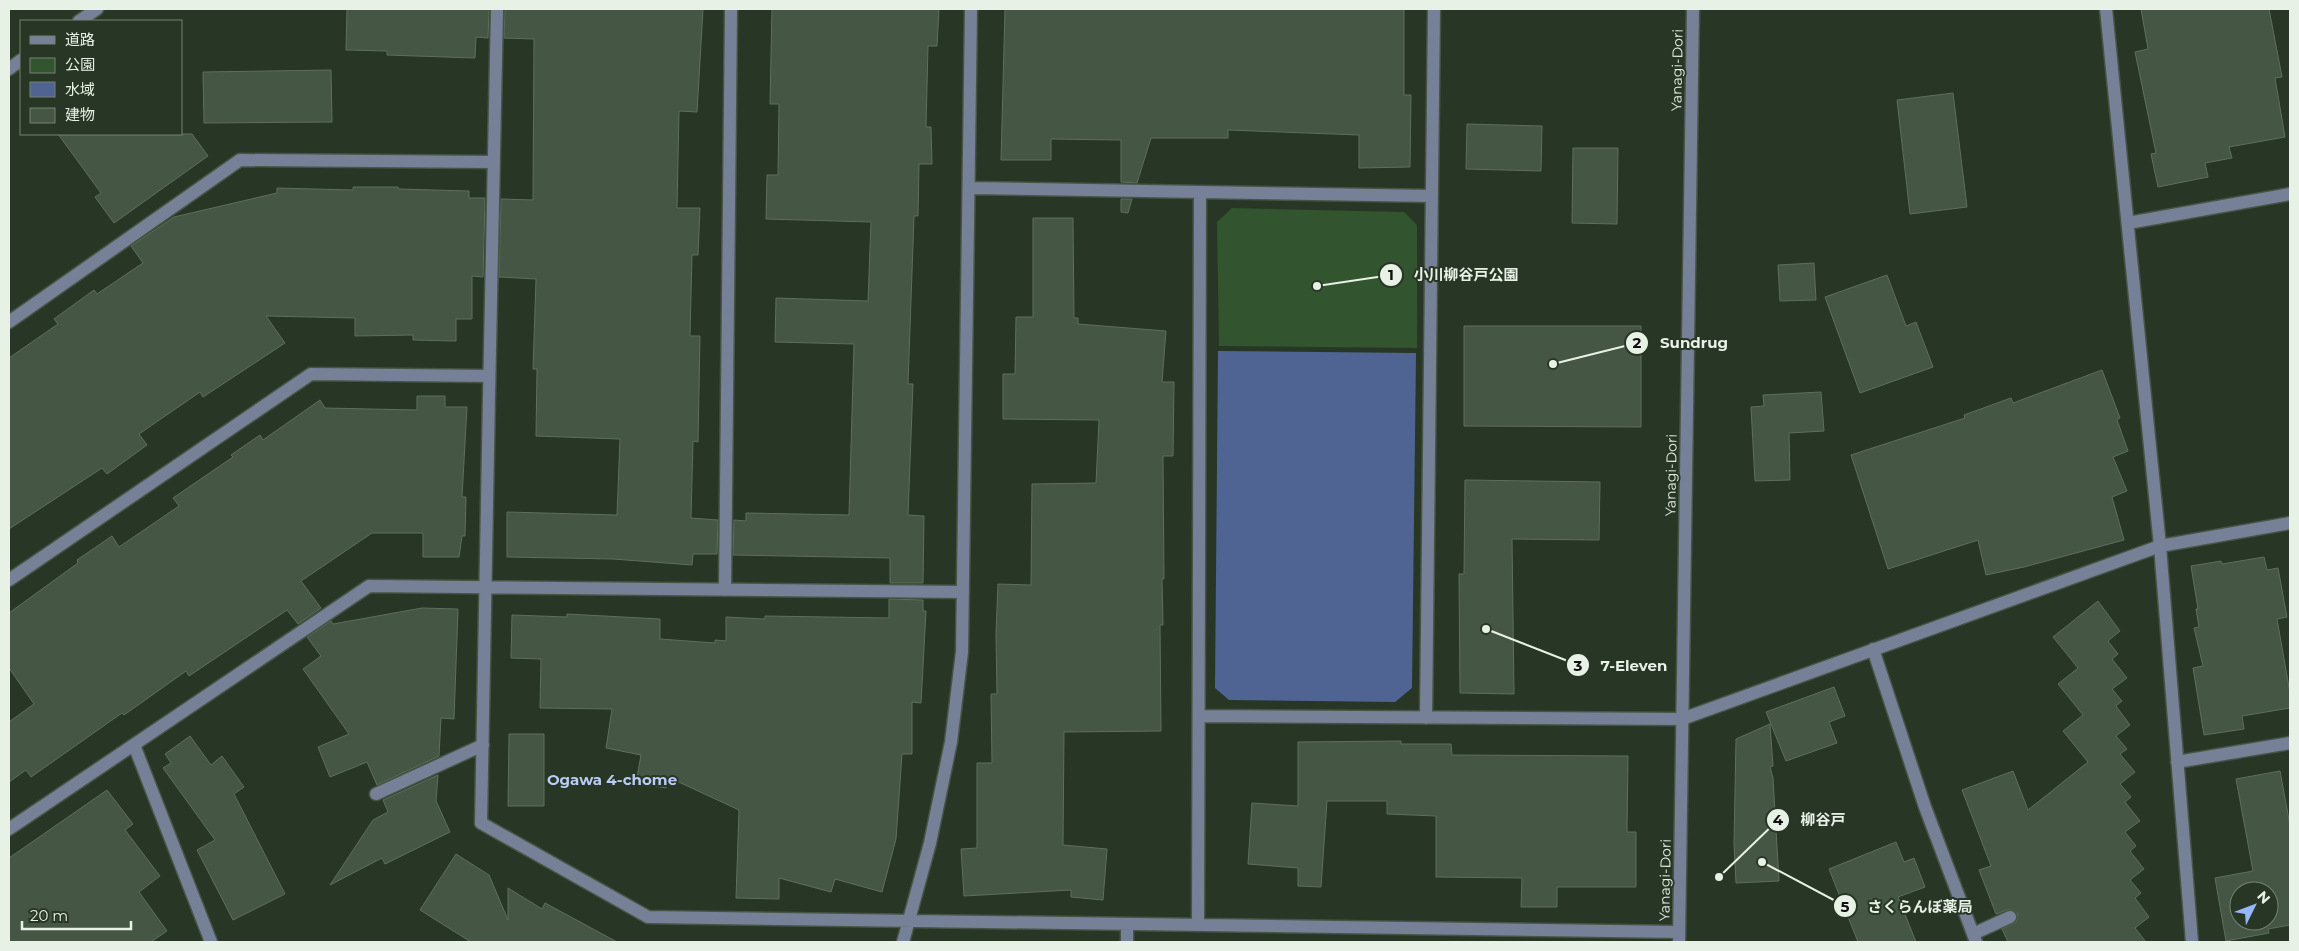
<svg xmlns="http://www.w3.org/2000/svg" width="2299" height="951" viewBox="0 0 2299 951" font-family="Montserrat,'Noto Sans JP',sans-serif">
  <rect width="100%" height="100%" fill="#283626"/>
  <path fill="#32542e" d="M 1232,208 L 1404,212 L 1417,225 L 1417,348 L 1219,346 L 1217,222 Z"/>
  <path fill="#506493" d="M 1218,351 L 1416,353 L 1412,688 L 1395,702 L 1229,700 L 1215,688 Z"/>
  <path fill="#465644" stroke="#5e6f5c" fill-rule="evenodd" d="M 347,9 L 489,9 L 488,38 L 476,37 L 475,58 L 387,55 L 387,51 L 346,50 Z
    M 505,9 L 703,9 L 697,112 L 679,111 L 677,208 L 700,208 L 698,255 L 692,255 L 690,336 L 700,336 L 698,442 L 693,441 L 691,518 L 718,520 L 717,554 L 693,554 L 692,565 L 613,559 L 507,557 L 507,512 L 617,515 L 620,439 L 536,436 L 537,369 L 533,369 L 536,279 L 499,277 L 501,199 L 533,200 L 534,39 L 504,38 Z
    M 772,9 L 939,9 L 937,46 L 928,46 L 926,127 L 931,127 L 932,164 L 919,164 L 918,216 L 914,216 L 908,384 L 913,384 L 908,515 L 924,516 L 923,583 L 890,583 L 890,558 L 733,555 L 734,520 L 746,521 L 746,513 L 849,515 L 854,344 L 775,342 L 776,298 L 868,301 L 871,222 L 766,219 L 767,175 L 778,175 L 779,104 L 770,104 Z
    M 1005,9 L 1404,9 L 1404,95 L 1411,95 L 1410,167 L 1359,168 L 1359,135 L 1228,130 L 1228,138 L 1151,138 L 1137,183 L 1121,182 L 1121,140 L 1051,139 L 1051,160 L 1001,160 Z
    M 2141,9 L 2269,9 L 2282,77 L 2275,78 L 2285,137 L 2229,147 L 2232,158 L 2205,163 L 2208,177 L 2158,187 L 2151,154 L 2156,153 L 2135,52 L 2148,49 Z
    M 331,70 L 332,122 L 204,123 L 203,72 Z
    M 1953,93 L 1967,207 L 1910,214 L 1897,100 Z
    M 1467,124 L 1542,126 L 1541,171 L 1466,169 Z
    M 58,134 L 192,134 L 208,156 L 114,223 L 95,197 L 101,193 Z
    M 1573,148 L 1618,148 L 1617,224 L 1572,223 Z
    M 353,187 L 398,187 L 398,189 L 469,191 L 469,198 L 485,198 L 483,277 L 472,276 L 472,319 L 456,319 L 456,341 L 413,340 L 413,335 L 355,336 L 355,318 L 266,316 L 285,343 L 203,397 L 200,392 L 139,434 L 147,445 L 107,474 L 102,468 L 9,529 L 9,358 L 58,324 L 54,319 L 94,290 L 97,294 L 143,263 L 131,246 L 174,217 L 277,193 L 277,188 L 353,190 Z
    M 1121,199 L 1132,199 L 1128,213 L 1121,212 Z
    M 1033,218 L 1073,218 L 1074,318 L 1078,318 L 1078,324 L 1166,331 L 1162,382 L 1174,382 L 1173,456 L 1163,456 L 1164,579 L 1162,579 L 1163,625 L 1160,625 L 1161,731 L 1064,732 L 1063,845 L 1107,849 L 1103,900 L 1071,897 L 1071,890 L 964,896 L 961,849 L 977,848 L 977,763 L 992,763 L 991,694 L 997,694 L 996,634 L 998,584 L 1031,585 L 1032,484 L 1096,483 L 1099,420 L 1003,419 L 1003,374 L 1015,374 L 1016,317 L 1033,317 Z
    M 1814,263 L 1816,300 L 1780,301 L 1778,265 Z
    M 1887,275 L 1906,326 L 1916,322 L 1933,367 L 1860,393 L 1825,297 Z
    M 1464,326 L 1641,326 L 1641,427 L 1464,426 Z
    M 2102,370 L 2120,418 L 2117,420 L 2128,451 L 2113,457 L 2127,491 L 2112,497 L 2124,540 L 2024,567 L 1986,575 L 1978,540 L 1888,569 L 1851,455 L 1965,418 L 1964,415 L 2011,398 L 2013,403 Z
    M 1821,392 L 1824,431 L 1789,433 L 1790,480 L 1755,481 L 1751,407 L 1764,406 L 1763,395 Z
    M 417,396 L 445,396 L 445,407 L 467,407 L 462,497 L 466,497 L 465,536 L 462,536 L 459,557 L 423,557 L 423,533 L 372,533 L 301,581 L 321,608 L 298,624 L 287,610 L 189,676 L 186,671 L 124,715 L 122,713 L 31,777 L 26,770 L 9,782 L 9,722 L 34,704 L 9,668 L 9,613 L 78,563 L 77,560 L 112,536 L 119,547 L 179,506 L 173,498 L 233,457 L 231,455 L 260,435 L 263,440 L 320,400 L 325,408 L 417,410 Z
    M 1465,480 L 1600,482 L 1599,540 L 1512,539 L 1514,694 L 1460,693 L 1459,574 L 1464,574 Z
    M 2264,557 L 2267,570 L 2278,568 L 2287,617 L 2277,619 L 2290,693 L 2290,708 L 2242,716 L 2244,729 L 2204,735 L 2193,668 L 2203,666 L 2194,628 L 2199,627 L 2196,609 L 2198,609 L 2191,566 L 2221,561 L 2222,564 Z
    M 889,599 L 923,600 L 923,611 L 926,611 L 921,703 L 912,702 L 912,754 L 902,754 L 896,839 L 882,892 L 835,879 L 831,892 L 779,878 L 779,899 L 736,898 L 739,810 L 668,777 L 666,788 L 636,783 L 641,755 L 606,748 L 612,709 L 540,708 L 541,659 L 511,658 L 512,615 L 567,617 L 567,614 L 660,619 L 660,639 L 715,643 L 715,640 L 726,641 L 726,617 L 765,619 L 765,616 L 889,618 Z
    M 2098,601 L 2120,631 L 2108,641 L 2118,654 L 2112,659 L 2127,678 L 2112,689 L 2122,701 L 2116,706 L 2130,725 L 2116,736 L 2127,749 L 2120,754 L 2135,772 L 2120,784 L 2131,797 L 2125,802 L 2140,821 L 2125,832 L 2136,846 L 2130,851 L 2144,869 L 2130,880 L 2141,893 L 2135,898 L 2149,917 L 2135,928 L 2146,942 L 2008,942 L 2002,929 L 2016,922 L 2018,914 L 2010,909 L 1996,914 L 1979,870 L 1991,866 L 1962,790 L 2013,771 L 2028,810 L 2088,762 L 2063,731 L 2083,715 L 2058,684 L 2078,668 L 2053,637 Z
    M 422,608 L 458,609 L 454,719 L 441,718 L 439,756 L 377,785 L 367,762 L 330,777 L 318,747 L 349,734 L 303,669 L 321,656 L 307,637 L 331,621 L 333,624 Z
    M 1834,687 L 1845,716 L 1829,722 L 1837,743 L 1786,761 L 1766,712 Z
    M 1770,724 L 1773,766 L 1770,767 L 1773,778 L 1779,881 L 1736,883 L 1734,844 L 1736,739 Z
    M 509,734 L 544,734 L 544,806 L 508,806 Z
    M 190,736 L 211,765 L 222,756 L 244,787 L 234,794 L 285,894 L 233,920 L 197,850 L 215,840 L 163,768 L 171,763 L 165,754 Z
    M 1401,741 L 1401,744 L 1451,744 L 1452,755 L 1628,756 L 1627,832 L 1636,832 L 1636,887 L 1557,887 L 1557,907 L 1521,907 L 1522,878 L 1436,877 L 1436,816 L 1387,814 L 1387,801 L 1327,801 L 1321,887 L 1298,886 L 1298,868 L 1248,864 L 1252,803 L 1298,806 L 1298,742 Z
    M 2280,771 L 2290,825 L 2290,925 L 2268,929 L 2269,933 L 2226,941 L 2215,878 L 2253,871 L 2236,779 ZM 2239,891 L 2269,891 L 2269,921 L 2239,921 Z
    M 438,775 L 436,801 L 450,832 L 385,864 L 382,858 L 330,885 L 373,820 L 388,812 L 383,800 Z
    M 107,790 L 133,824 L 125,830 L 160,876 L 139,892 L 167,931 L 151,942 L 9,942 L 9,858 Z
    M 1896,842 L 1904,862 L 1914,858 L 1925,887 L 1898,897 L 1916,942 L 1858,942 L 1829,869 Z
    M 456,854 L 489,875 L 508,920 L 508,888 L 542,909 L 545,903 L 617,942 L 471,942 L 420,910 Z"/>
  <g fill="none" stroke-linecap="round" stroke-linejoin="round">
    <defs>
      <path id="minor" d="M 497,9 C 490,280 487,552 481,823 L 648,917 L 1679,932
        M 2106,9 L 2160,546 L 2192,942
        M 79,21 L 97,9
        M 9,69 L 21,60
        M 970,188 L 1432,196
        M 2128,223 L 2290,194
        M 9,322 L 240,160 L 493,162
        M 9,580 L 311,374 L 488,376
        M 725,590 L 731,9
        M 1873,649 L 1925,807 L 1976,942
        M 1200,716 L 1682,719 L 2160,546 L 2290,523
        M 1426,718 L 1434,9
        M 134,745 L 211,942
        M 2177,762 L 2290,743
        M 376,794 L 483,745
        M 9,829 L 369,586 L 963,592
        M 1198,924 L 1200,193
        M 1127,925 L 1127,942
        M 1973,934 L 2010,917
        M 903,942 L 930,843 L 951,742 L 962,652 L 971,9
        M 1679,942 L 1693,9"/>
    </defs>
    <use href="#minor" stroke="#475445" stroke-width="15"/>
    <use href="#minor" stroke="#768096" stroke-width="12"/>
  </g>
  <g text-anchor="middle" stroke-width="4" stroke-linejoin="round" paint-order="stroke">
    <g font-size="14" fill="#e8f1e6" stroke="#283626">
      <text transform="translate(1677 70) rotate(-89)" y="5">Yanagi-Dori</text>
      <text transform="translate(1671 475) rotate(-89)" y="5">Yanagi-Dori</text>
      <text transform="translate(1665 880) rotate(-89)" y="5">Yanagi-Dori</text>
    </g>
    <g font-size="15" font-weight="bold" fill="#b9ccf4" stroke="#283626">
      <text x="612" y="785">Ogawa 4-chome</text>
    </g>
  </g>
  <path fill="none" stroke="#e8f1e6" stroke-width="2" d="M1317 286L1391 275M1553 364L1637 343M1486 629L1578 665M1719 877L1778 820M1762 862L1845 906"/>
  <g fill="#e8f1e6" stroke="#283626" stroke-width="2">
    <circle cx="1317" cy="286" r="5"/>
    <circle cx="1553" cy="364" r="5"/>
    <circle cx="1486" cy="629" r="5"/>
    <circle cx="1719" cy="877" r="5"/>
    <circle cx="1762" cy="862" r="5"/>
    <circle cx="1391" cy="275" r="12"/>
    <circle cx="1637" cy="343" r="12"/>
    <circle cx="1578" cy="665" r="12"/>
    <circle cx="1778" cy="820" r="12"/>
    <circle cx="1845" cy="906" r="12"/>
  </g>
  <g font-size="15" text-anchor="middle" font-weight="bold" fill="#111">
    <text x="1391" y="280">1</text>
    <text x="1637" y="348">2</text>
    <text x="1578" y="671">3</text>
    <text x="1778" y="825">4</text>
    <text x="1845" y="912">5</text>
  </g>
  <g font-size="15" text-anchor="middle" font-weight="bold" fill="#e8f1e6" stroke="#283626" stroke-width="4" stroke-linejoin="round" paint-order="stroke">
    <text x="1466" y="280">小川柳谷戸公園</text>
    <text x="1694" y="348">Sundrug</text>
    <text x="1634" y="671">7-Eleven</text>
    <text x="1823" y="825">柳谷戸</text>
    <text x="1920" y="912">さくらんぼ薬局</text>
  </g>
  <rect width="2299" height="951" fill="none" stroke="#e8f1e6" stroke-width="20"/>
  <rect x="20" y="20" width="162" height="115" fill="#283626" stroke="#758173"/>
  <rect x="30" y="36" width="25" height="8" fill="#768096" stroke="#758173"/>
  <text x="65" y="45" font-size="15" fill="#e8f1e6">道路</text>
  <rect x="30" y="58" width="25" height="15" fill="#32542e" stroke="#758173"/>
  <text x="65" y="70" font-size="15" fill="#e8f1e6">公園</text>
  <rect x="30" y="82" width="25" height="15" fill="#506493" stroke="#758173"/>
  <text x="65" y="95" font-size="15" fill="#e8f1e6">水域</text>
  <rect x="30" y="108" width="25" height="15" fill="#465644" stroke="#758173"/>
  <text x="65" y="120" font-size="15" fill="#e8f1e6">建物</text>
  <g transform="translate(2254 906) rotate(48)"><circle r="24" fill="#283626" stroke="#758173"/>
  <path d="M0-4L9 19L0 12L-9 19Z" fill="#96b6fd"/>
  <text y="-8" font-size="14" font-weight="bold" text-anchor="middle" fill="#e8f1e6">N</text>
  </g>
  <path d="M22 921v8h109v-8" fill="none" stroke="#e8f1e6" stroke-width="2.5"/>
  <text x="30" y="921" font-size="15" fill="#e8f1e6" stroke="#283626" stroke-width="4" paint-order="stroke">20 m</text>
</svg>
